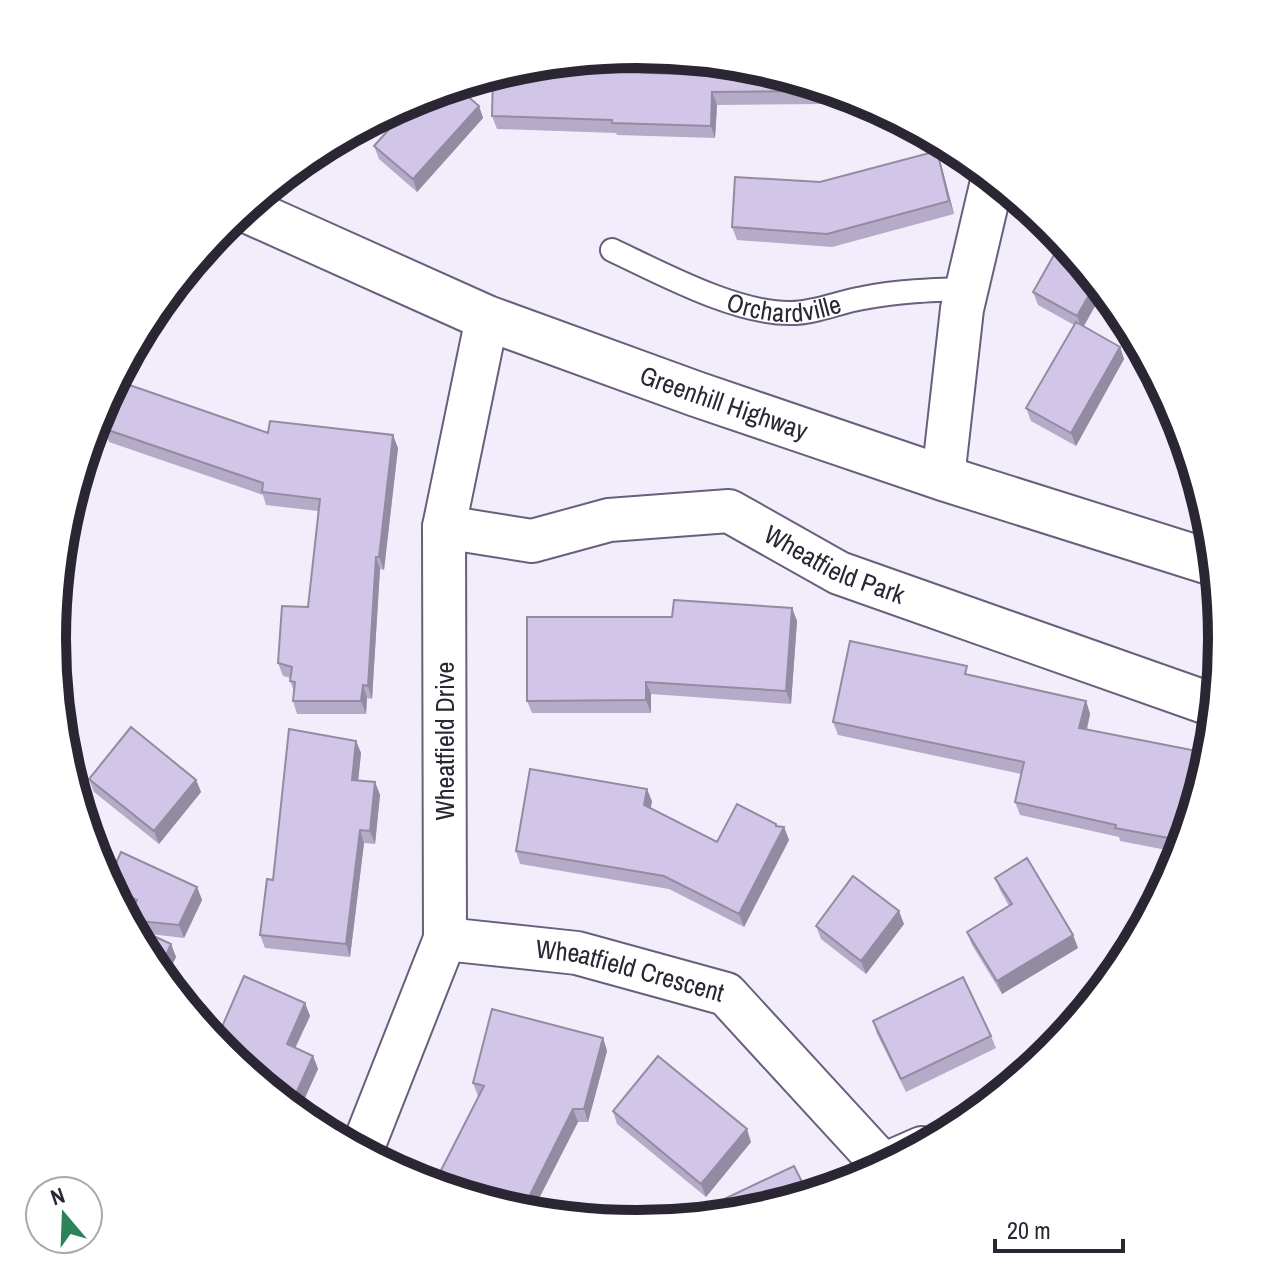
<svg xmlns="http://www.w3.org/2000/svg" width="1275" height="1279" viewBox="0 0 1275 1279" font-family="'Archivo Narrow',sans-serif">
  <rect width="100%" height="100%" fill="#f2edfb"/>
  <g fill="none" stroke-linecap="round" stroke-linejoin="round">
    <defs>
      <g id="lane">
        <path id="s1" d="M 612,250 C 661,273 736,314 791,313 C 815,313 839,302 863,298 C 897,291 932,290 967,289"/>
      </g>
      <g id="street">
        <path d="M 943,478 L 962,309 L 993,177"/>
        <path id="s2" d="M 444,527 L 532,541 L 609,520 L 729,511 L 839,573 L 1216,706"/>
        <path id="s3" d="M 445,939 L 577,953 L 726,994 L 883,1165 L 884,1168"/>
        <path d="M 361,1152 L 445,939 L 444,527 L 487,318"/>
        <path d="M 883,1165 L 922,1148"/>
      </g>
      <g id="secondary">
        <path id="s4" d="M 244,209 L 487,318 L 696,394 L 943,478 L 1216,564"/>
      </g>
    </defs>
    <use href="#lane" stroke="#695f7c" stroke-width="26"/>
    <use href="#street" stroke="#695f7c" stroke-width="46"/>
    <use href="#secondary" stroke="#695f7c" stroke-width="48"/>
    <use href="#lane" stroke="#fff" stroke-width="22"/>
    <use href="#street" stroke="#fff" stroke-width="42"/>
    <use href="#secondary" stroke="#fff" stroke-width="44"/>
  </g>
  <path fill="#b5aac8" d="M 752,65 L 823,87 L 823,104 L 717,105 L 715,138 L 617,135 L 616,133 L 497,129 L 492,116 L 593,71 L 677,74 Z
    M 479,106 L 483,118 L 417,192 L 379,159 L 374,146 Z
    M 941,164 L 954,214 L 832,247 L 737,240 L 732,227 L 820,182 Z
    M 1063,239 L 1104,290 L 1084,326 L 1120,347 L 1124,359 L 1076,446 L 1031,421 L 1026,408 L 1074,325 L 1038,305 L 1033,292 Z
    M 97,415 L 398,448 L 384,570 L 380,569 L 372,699 L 367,698 L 366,714 L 297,714 L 293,701 L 294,691 L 290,681 L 291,678 L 283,676 L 278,663 L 308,607 L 318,511 L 266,505 L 263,495 L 109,442 L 105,431 L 93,427 Z
    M 792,608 L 797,621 L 791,704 L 651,694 L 651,713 L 532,713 L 527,701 L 672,617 Z
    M 970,675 L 1086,701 L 1090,714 L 1087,730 L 1212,754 L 1182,853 L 1120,841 L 1119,837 L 1020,815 L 1015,802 L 1021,774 L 838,735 L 833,722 Z
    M 356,741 L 361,753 L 358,780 L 375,782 L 380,795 L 375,844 L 364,843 L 350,957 L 265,948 L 260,935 L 273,880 Z
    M 89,779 L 196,780 L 201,792 L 159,844 L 94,792 Z
    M 652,801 L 650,808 L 717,842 L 776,824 L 777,826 L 784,827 L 789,840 L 744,927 L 669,889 L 520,864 L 516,851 Z
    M 995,878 L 1073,935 L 1078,948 L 1002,994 L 972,945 L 967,932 L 1009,906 L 1000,890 Z
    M 107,883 L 197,887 L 202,900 L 184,938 L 150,934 L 171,944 L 176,957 L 164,981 L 150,964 L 130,925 L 128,920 L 133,909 L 117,901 Z
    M 904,924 L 866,974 L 821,939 L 816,926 Z
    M 305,1003 L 310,1016 L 295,1048 L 313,1056 L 318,1069 L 299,1111 L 294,1108 L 293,1110 L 223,1053 Z
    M 873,1021 L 991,1036 L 996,1048 L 906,1092 L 877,1034 Z
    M 603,1038 L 607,1051 L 588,1122 L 578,1122 L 531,1214 L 523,1214 L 473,1083 Z
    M 613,1111 L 751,1142 L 706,1197 L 617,1124 Z"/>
  <path fill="#938ba2" d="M 819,86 L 823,87 L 823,104 L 819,91 Z
    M 712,92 L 717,105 L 715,138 L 711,126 Z
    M 479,106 L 483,118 L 417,192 L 413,179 Z
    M 937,151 L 941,164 L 954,214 L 949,201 Z
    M 1097,281 L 1104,290 L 1082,329 L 1077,316 Z
    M 1120,347 L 1124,359 L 1076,446 L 1071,433 Z
    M 393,435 L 398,448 L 384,570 L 379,557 Z
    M 376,557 L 380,569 L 372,699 L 368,686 Z
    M 792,608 L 797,621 L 791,704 L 786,691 Z
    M 646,682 L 651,694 L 651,713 L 646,700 Z
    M 363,685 L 367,698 L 366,714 L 361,701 Z
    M 1086,701 L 1090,714 L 1084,741 L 1079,728 Z
    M 356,741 L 361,753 L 357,793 L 352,780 Z
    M 196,780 L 201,792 L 159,844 L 154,831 Z
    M 375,782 L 380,795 L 375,844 L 370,831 Z
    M 647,789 L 652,801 L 649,818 L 644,805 Z
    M 776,824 L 780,834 L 784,827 L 789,840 L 744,927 L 739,914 Z
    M 360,830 L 364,843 L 350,957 L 346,944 Z
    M 197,887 L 202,900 L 184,938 L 179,925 Z
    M 899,911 L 904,924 L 866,974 L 861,961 Z
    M 1073,935 L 1078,948 L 1002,994 L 997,981 Z
    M 171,944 L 176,957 L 164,981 L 158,973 Z
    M 305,1003 L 310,1016 L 291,1057 L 287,1044 Z
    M 603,1038 L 607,1051 L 588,1122 L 584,1109 Z
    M 313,1056 L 318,1069 L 299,1111 L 294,1098 Z
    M 289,1095 L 294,1108 L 293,1110 L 285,1104 Z
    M 573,1109 L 578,1122 L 531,1214 L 521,1213 Z
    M 747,1129 L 751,1142 L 706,1197 L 701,1184 Z"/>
  <path fill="#d2c6e8" stroke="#938ba2" stroke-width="2" d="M 677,58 L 752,65 L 819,86 L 819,91 L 712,92 L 711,126 L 612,123 L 612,120 L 492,116 L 493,74 L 519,67 L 592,69 L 592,71 L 677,74 Z
    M 456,86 L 479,106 L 413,179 L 374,146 L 418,97 Z
    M 937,151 L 949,201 L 827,234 L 732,227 L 735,177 L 820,182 Z
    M 1063,239 L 1097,281 L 1077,316 L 1033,292 Z
    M 1076,322 L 1120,347 L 1071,433 L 1026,408 Z
    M 115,380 L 268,433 L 270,421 L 393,435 L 379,557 L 376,557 L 368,686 L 363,685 L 361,701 L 293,701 L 295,682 L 290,681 L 292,667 L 278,663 L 282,606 L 308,607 L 320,499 L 262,492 L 263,483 L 105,429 L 107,421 L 96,417 Z
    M 674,600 L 792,608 L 786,691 L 646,682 L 646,700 L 527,701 L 527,617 L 672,617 Z
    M 850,641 L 967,666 L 965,674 L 1086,701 L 1079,728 L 1212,754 L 1185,841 L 1115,828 L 1116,825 L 1015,802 L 1024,762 L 833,722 Z
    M 131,727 L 196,780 L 154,831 L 89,779 Z
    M 289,729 L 356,741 L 352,780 L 375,782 L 370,831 L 360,830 L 346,944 L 260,935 L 267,879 L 273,880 Z
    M 530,769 L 647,789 L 644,805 L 717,842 L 737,804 L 776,824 L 776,826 L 784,827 L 739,914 L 664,876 L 516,851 Z
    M 121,852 L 197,887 L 179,925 L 128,920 L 137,900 L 109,887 L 107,883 Z
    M 1027,858 L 1073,935 L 997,981 L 967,932 L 1012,904 L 995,878 Z
    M 853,876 L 899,911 L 861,961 L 816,926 Z
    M 130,925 L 171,944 L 158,973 L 150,964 Z
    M 244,976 L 305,1003 L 287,1044 L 313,1056 L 294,1098 L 289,1095 L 285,1104 L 223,1053 L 215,1043 Z
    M 963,977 L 991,1036 L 901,1079 L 873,1021 Z
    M 492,1009 L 603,1038 L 584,1109 L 573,1109 L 521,1213 L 433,1186 L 484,1086 L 473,1083 Z
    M 658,1056 L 747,1129 L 701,1184 L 613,1111 Z
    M 794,1166 L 809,1196 L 751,1214 L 725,1216 L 718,1202 Z"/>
  <g text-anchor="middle" stroke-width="7" stroke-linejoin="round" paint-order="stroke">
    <g font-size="26" fill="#2b2633" stroke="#fff">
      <text dy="9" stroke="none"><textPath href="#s1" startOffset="184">Orchardville</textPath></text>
      <text dy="9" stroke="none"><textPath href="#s4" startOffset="518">Greenhill Highway</textPath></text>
      <text dy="9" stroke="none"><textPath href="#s2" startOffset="408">Wheatfield Park</textPath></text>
      <text transform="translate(445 741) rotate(-90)" y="9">Wheatfield Drive</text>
      <text dy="9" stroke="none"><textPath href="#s3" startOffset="188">Wheatfield Crescent</textPath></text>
    </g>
  </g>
  <path d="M0 0H1275V1279H0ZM66 639a571 571 0 1 1 1142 0a571 571 0 1 1-1142 0Z" fill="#fff" fill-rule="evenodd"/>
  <path fill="none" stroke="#2b2633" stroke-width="10" d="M66 639a571 571 0 1 1 1142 0a571 571 0 1 1-1142 0Z"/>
  <g transform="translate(64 1215) rotate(341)"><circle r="38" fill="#ffffff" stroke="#aaa8ad" stroke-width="2"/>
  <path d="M0-6L14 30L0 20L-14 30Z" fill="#2b8357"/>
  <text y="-12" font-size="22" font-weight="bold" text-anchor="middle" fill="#2b2633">N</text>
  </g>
  <path d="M995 1239v12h128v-12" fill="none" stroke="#2b2633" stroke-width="4"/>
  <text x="1007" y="1239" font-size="24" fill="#2b2633" stroke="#ffffff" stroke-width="6" paint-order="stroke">20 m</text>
</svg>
